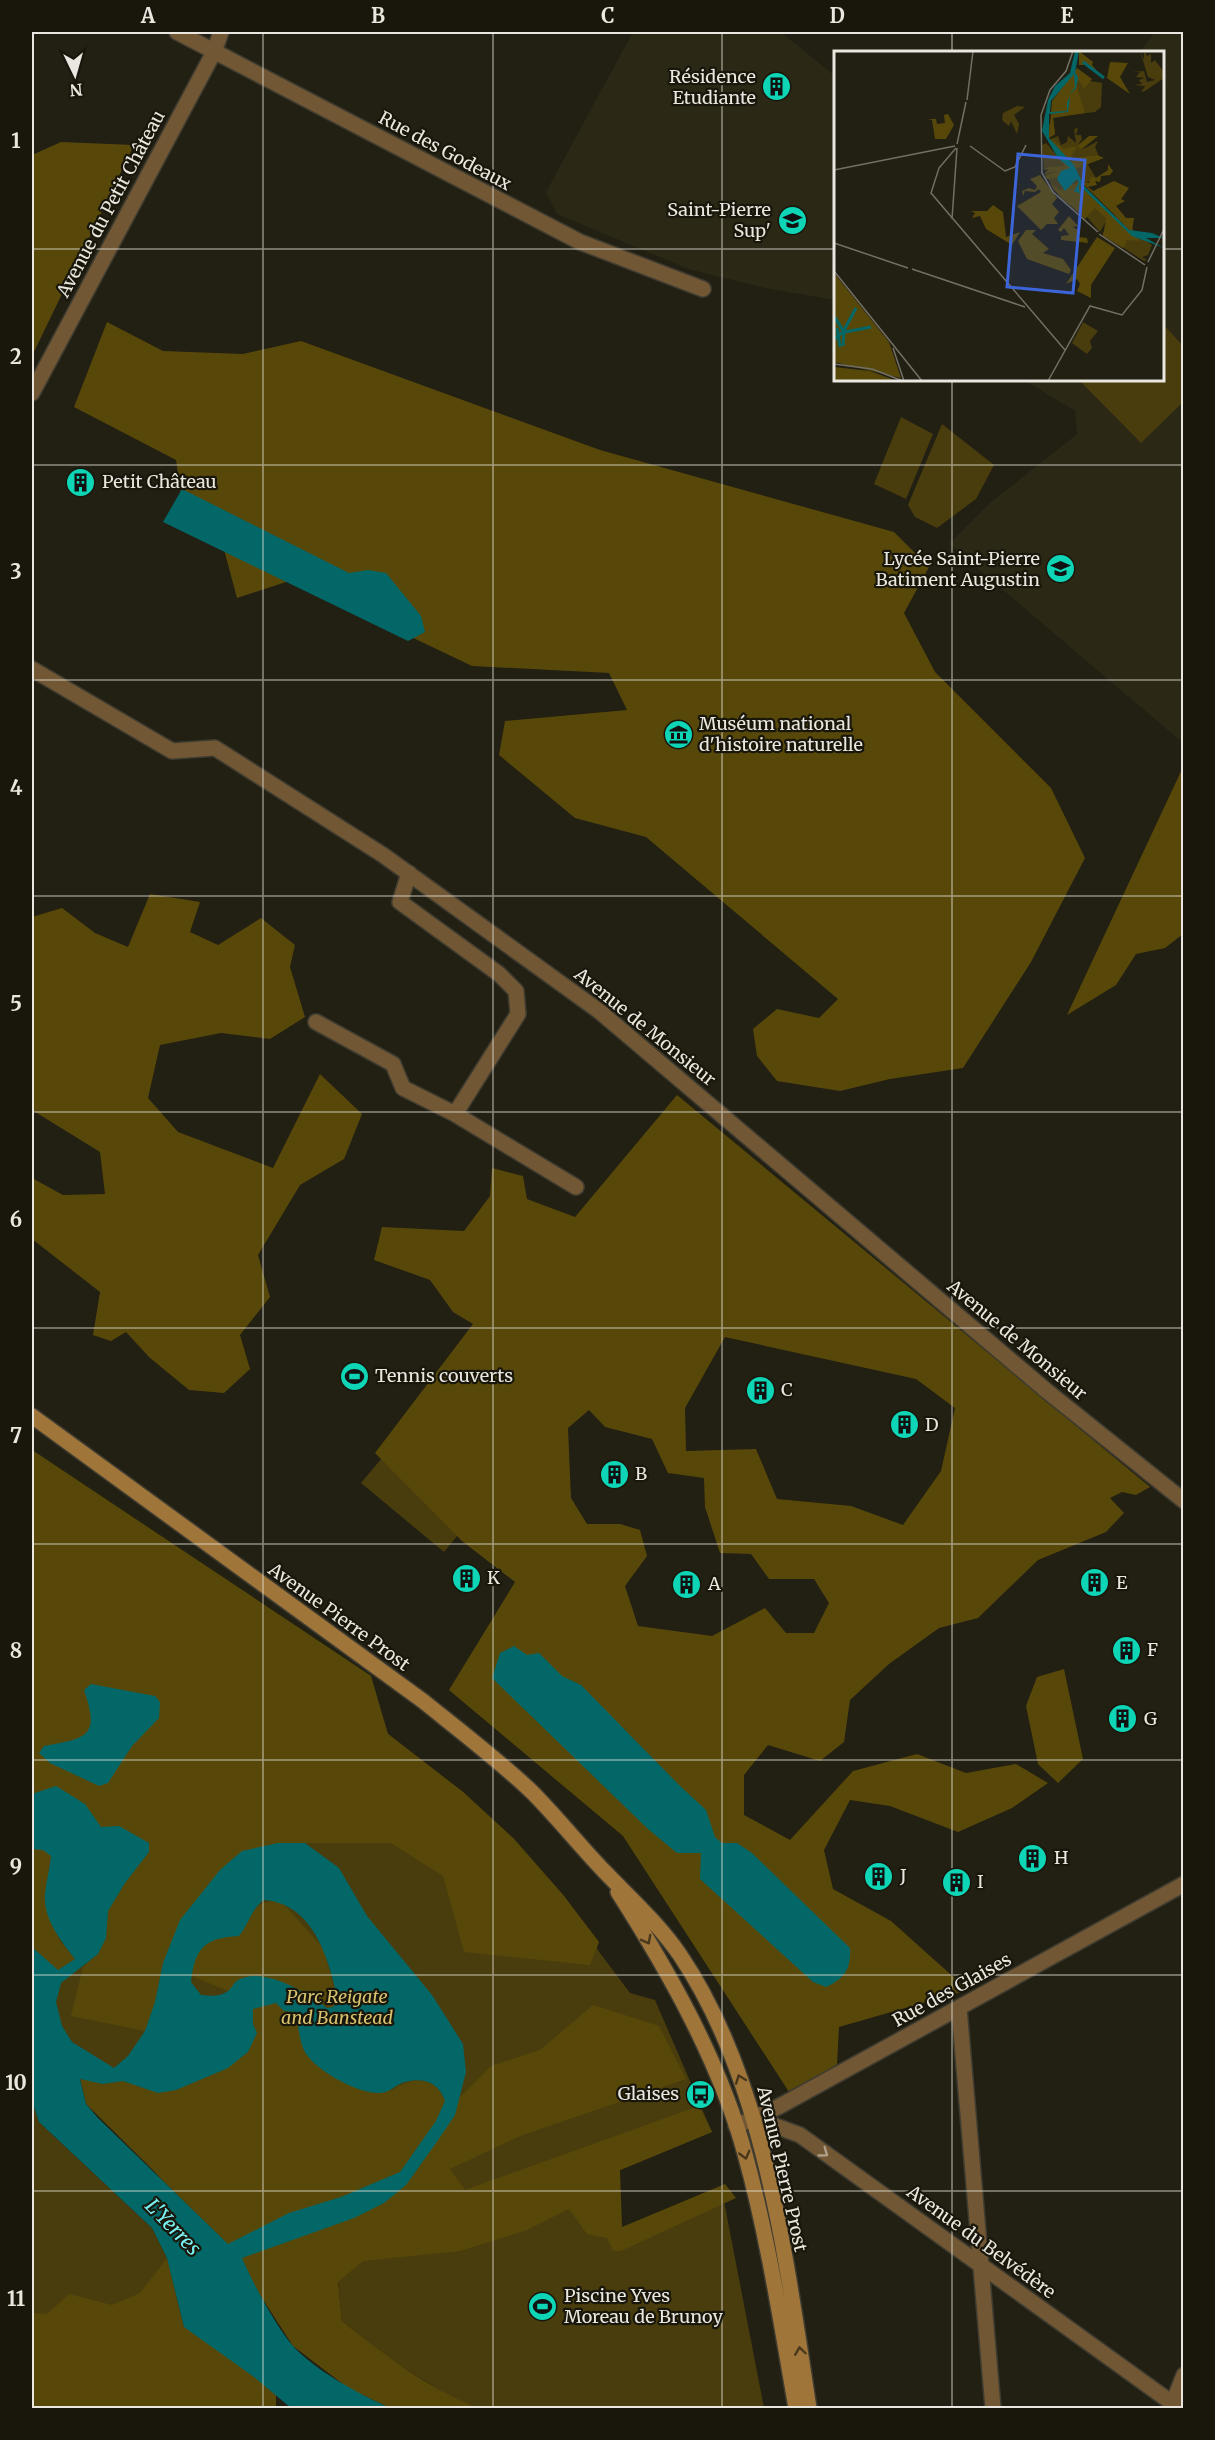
<svg xmlns="http://www.w3.org/2000/svg" width="1215" height="2440" viewBox="0 0 1215 2440" font-family="Merriweather,serif">
  <rect width="100%" height="100%" fill="#221f13"/>
  <path fill="#2c2816" d="M 633,32 L 781,32 L 835,76 L 835,300 L 765,288 L 688,269 L 557,214 L 546,192 Z
    M 1155,32 L 1183,32 L 1183,743 L 949,544 L 990,503 L 1077,434 L 1075,411 L 1024,380 L 1162,380 L 1162,52 L 1140,52 Z"/>
  <path fill="#493d0d" d="M 1163,324 L 1183,346 L 1183,402 L 1141,443 L 1079,380 L 1162,380 Z
    M 901,417 L 933,434 L 906,499 L 874,484 Z
    M 942,424 L 994,465 L 976,499 L 937,528 L 915,517 L 908,505 Z
    M 392,1446 L 475,1514 L 444,1552 L 361,1483 Z
    M 32,1450 L 371,1676 L 376,1706 L 388,1734 L 463,1792 L 514,1839 L 564,1896 L 600,1953 L 630,1993 L 655,2000 L 712,2132 L 599,2179 L 623,2235 L 722,2191 L 764,2408 L 476,2408 L 449,2396 L 385,2356 L 342,2321 L 337,2270 L 260,2295 L 136,2150 L 32,1988 Z
    M 32,2101 L 39,2122 L 152,2228 L 167,2258 L 174,2287 L 32,2353 Z"/>
  <path fill="#57480a" fill-rule="evenodd" d="M 61,142 L 134,145 L 32,356 L 32,155 Z
    M 107,322 L 163,351 L 243,354 L 301,341 L 600,450 L 894,532 L 929,567 L 904,613 L 935,672 L 1051,788 L 1085,858 L 1031,962 L 963,1068 L 890,1079 L 840,1091 L 777,1081 L 757,1056 L 753,1029 L 777,1009 L 819,1018 L 838,999 L 646,837 L 575,818 L 499,755 L 505,721 L 627,710 L 609,673 L 472,666 L 292,580 L 237,598 L 222,542 L 185,519 L 176,460 L 74,407 Z
    M 1183,767 L 1183,934 L 1165,948 L 1136,954 L 1116,985 L 1067,1015 Z
    M 150,894 L 200,902 L 190,932 L 218,945 L 261,918 L 295,945 L 290,967 L 305,1017 L 270,1039 L 221,1033 L 160,1045 L 148,1098 L 178,1132 L 273,1168 L 320,1074 L 362,1114 L 344,1159 L 300,1185 L 258,1255 L 270,1297 L 240,1335 L 250,1369 L 224,1393 L 189,1390 L 149,1357 L 126,1332 L 111,1341 L 93,1335 L 100,1292 L 32,1239 L 32,1178 L 63,1195 L 105,1194 L 100,1152 L 32,1110 L 32,917 L 62,908 L 95,933 L 128,947 Z
    M 677,1095 L 1150,1487 L 1136,1495 L 1122,1492 L 1110,1498 L 1124,1513 L 1106,1532 L 1038,1560 L 978,1618 L 939,1628 L 889,1664 L 850,1700 L 844,1742 L 820,1761 L 768,1745 L 744,1775 L 744,1815 L 790,1840 L 853,1771 L 917,1754 L 966,1773 L 1016,1764 L 1048,1783 L 1012,1808 L 958,1832 L 890,1806 L 850,1800 L 824,1850 L 833,1889 L 891,1921 L 968,1990 L 839,2027 L 837,2065 L 789,2092 L 623,1836 L 449,1690 L 515,1582 L 462,1541 L 375,1453 L 473,1324 L 453,1312 L 430,1280 L 374,1260 L 382,1227 L 464,1231 L 490,1196 L 492,1168 L 523,1176 L 527,1199 L 575,1217 ZM 725,1337 L 916,1379 L 955,1408 L 941,1471 L 903,1525 L 851,1506 L 777,1499 L 756,1449 L 686,1451 L 685,1408 ZM 589,1410 L 605,1427 L 652,1439 L 668,1473 L 704,1478 L 705,1507 L 720,1553 L 751,1554 L 769,1579 L 814,1579 L 829,1603 L 814,1633 L 786,1633 L 765,1608 L 712,1636 L 638,1626 L 625,1586 L 647,1556 L 640,1530 L 620,1524 L 587,1524 L 571,1498 L 568,1428 Z
    M 32,1450 L 371,1676 L 388,1734 L 463,1792 L 514,1839 L 564,1896 L 599,1942 L 590,1965 L 464,1952 L 443,1876 L 391,1843 L 278,1843 L 247,1926 C 255,1905 260,1900 282,1902 L 323,1948 L 338,2001 L 333,2007 L 328,2008 L 319,2001 L 391,2091 C 412,2076 434,2075 445,2101 L 460,2097 L 491,2066 L 540,2050 L 593,2005 L 659,2026 L 686,2079 L 520,2136 L 450,2169 L 465,2190 L 699,2106 L 712,2132 L 620,2170 L 622,2227 L 725,2184 L 736,2198 L 621,2251 L 613,2251 L 607,2238 L 587,2234 L 569,2209 L 527,2230 L 460,2251 L 363,2261 L 338,2282 L 342,2321 C 383,2354 425,2386 473,2406 L 472,2408 L 390,2408 L 348,2388 L 293,2346 L 260,2295 L 241,2257 L 86,2104 L 80,2078 L 103,2084 L 123,2081 L 158,2093 L 176,2090 L 230,2065 L 257,2033 L 253,2024 L 228,1991 L 163,1964 L 155,2002 L 145,2031 L 71,2016 L 83,1967 L 98,1954 L 106,1938 L 108,1911 L 125,1883 L 149,1852 L 51,1856 L 45,1895 L 59,1940 L 75,1959 L 58,1971 L 32,1947 Z
    M 1064,1669 L 1083,1759 L 1058,1783 L 1038,1764 L 1026,1706 L 1037,1677 Z
    M 167,2258 L 184,2327 L 276,2375 L 276,2408 L 32,2408 L 32,2313 L 47,2314 L 69,2294 L 112,2305 L 140,2293 Z"/>
  <path fill="#036768" fill-rule="evenodd" d="M 182,489 L 349,573 L 368,570 L 386,573 L 421,616 L 425,632 L 408,641 L 163,522 Z
    M 514,1646 L 527,1655 L 539,1653 L 562,1676 L 581,1685 L 679,1785 L 706,1810 L 715,1837 L 722,1843 L 737,1843 L 752,1853 L 850,1948 C 851,1969 845,1978 826,1987 L 813,1982 L 700,1879 L 701,1853 L 677,1853 L 648,1829 L 492,1678 L 500,1653 Z
    M 91,1684 L 155,1696 L 160,1702 L 159,1718 L 132,1746 L 108,1783 L 99,1786 L 50,1763 L 39,1753 L 44,1746 C 88,1738 100,1736 84,1690 Z
    M 56,1786 L 85,1804 L 101,1827 L 119,1826 L 149,1843 L 149,1852 L 125,1883 L 108,1911 L 106,1938 L 98,1954 L 61,1983 L 56,2002 L 62,2026 L 72,2042 L 114,2068 L 128,2056 L 145,2031 L 155,2002 L 163,1963 L 180,1920 L 220,1870 L 242,1851 L 278,1843 L 305,1843 L 339,1868 L 367,1916 L 432,1995 L 463,2044 L 466,2072 L 455,2115 L 436,2143 L 406,2185 L 384,2203 L 354,2218 L 242,2258 C 253,2283 275,2325 293,2346 C 316,2371 359,2394 390,2408 L 291,2408 L 254,2377 L 184,2327 L 167,2258 L 152,2228 L 39,2122 L 32,2101 L 32,1947 L 58,1970 L 75,1959 C 61,1941 43,1919 45,1894 C 46,1881 50,1869 51,1856 L 43,1850 L 32,1849 L 32,1794 ZM 264,1900 C 314,1904 329,1959 338,2001 L 333,2007 L 327,2008 C 307,1993 264,1966 238,1980 C 234,1982 232,1988 228,1991 C 220,1997 211,1996 201,1995 L 191,1982 C 195,1947 205,1938 239,1936 C 249,1924 251,1909 264,1900 ZM 276,2003 L 284,2011 L 295,2012 C 298,2023 299,2037 303,2048 C 311,2069 358,2094 380,2093 C 390,2093 396,2084 405,2082 C 424,2077 439,2083 445,2101 L 436,2121 L 400,2172 L 341,2197 L 289,2213 L 228,2244 L 98,2118 L 86,2104 L 80,2079 L 103,2084 L 123,2081 L 158,2093 L 176,2090 L 228,2068 L 248,2052 L 257,2033 L 253,2024 L 253,2009 Z"/>
  <g fill="none" stroke-linecap="round" stroke-linejoin="round">
    <defs>
      <path id="minor" d="M 177,32 L 580,242 L 703,289
        M 32,393 L 214,52 L 221,32
        M 32,669 L 172,751 L 215,748 L 383,855 L 599,1011 L 1048,1392 L 1184,1501
        M 409,873 L 400,902 L 499,974 L 516,991 L 518,1014 L 455,1114
        M 316,1022 L 393,1064 L 403,1088 L 455,1114 L 576,1187
        M 959,2008 L 993,2408
        M 754,2118 L 800,2135 L 1179,2408
        M 736,2126 L 778,2107 L 1184,1884"/>
      <path id="tertiary" d="M 1171,2408 L 1184,2375"/>
      <path id="secondary" d="M 32,1416 L 423,1701 C 459,1730 497,1759 531,1791 C 557,1817 579,1845 604,1871 C 631,1899 658,1923 680,1955 C 765,2081 786,2260 809,2408
        M 618,1892 C 669,1972 720,2062 745,2154 C 768,2237 781,2323 796,2408"/>
    </defs>
    <use href="#minor" stroke="#3e3b30" stroke-width="18"/>
    <use href="#tertiary" stroke="#3e3b30" stroke-width="18"/>
    <use href="#secondary" stroke="#3e3b30" stroke-width="18"/>
    <use href="#minor" stroke="#715733" stroke-width="15"/>
    <use href="#tertiary" stroke="#715733" stroke-width="15"/>
    <use href="#secondary" stroke="#a07539" stroke-width="15"/>
  </g>
  <defs><path id="oneway-chevron" d="M-2-3.5L2.5 0L-2 3.5" fill="none" stroke-width="1.6" stroke-linecap="round" stroke-linejoin="round" transform="scale(1.5)"/></defs>
  <g stroke="#48371b">
    <use href="#oneway-chevron" transform="translate(647 1940) rotate(62)"/>
    <use href="#oneway-chevron" transform="translate(740 2079) rotate(-110)"/>
    <use href="#oneway-chevron" transform="translate(745 2155) rotate(75)"/>
    <use href="#oneway-chevron" transform="translate(800 2351) rotate(-98)"/>
  </g>
  <use stroke="#ad9f89" href="#oneway-chevron" transform="translate(824 2153) rotate(36)"/>
  <path fill="none" stroke="#e9e7df" stroke-width="1.5" stroke-opacity="0.55" d="M 263,32 L 263,2408M 493,32 L 493,2408M 722,32 L 722,2408M 952,32 L 952,52M 32,249 L 836,249M 1162,249 L 1184,249M 952,380 L 952,2408M 32,465 L 1184,465M 32,680 L 1184,680M 32,896 L 1184,896M 32,1112 L 1184,1112M 32,1328 L 1184,1328M 32,1544 L 1184,1544M 32,1760 L 1184,1760M 32,1975 L 1184,1975M 32,2191 L 1184,2191"/>
  <defs>
    <symbol id="building-disc" viewBox="-11 -11 22 22"><circle r="9.5" fill="#0dd5b5" stroke="#19160b"/><path d="M-4-6H4V6H1V3H-1V6H-4ZM-2.5-4.3h1.7v1.8h-1.7ZM.8-4.3h1.7v1.8H.8ZM-2.5-1h1.7V.8h-1.7ZM.8-1h1.7V.8H.8Z" fill="#111"/></symbol>
    <symbol id="university-disc" viewBox="-11 -11 22 22"><circle r="9.5" fill="#0dd5b5" stroke="#19160b"/><path d="M0-5L7-2L0 1L-7-2ZM-4 1L0 2.5L4 1V4Q0 6-4 4Z" fill="#111"/></symbol>
    <symbol id="school-disc" viewBox="-11 -11 22 22"><circle r="9.5" fill="#0dd5b5" stroke="#19160b"/><path d="M0-5L7-2L0 1L-7-2ZM-4 1L0 2.5L4 1V4Q0 6-4 4Z" fill="#111"/></symbol>
    <symbol id="museum-disc" viewBox="-11 -11 22 22"><circle r="9.5" fill="#0dd5b5" stroke="#19160b"/><path d="M0-6L6-3V-2H-6V-3ZM-5-1h2V3h-2ZM-1-1h2V3h-2ZM3-1h2V3H3ZM-6 4H6V6H-6Z" fill="#111"/></symbol>
    <symbol id="stadium-disc" viewBox="-11 -11 22 22"><circle r="9.5" fill="#0dd5b5" stroke="#19160b"/><path d="M0-5a6.5 5 0 1 0 0 10a6.5 5 0 1 0 0-10ZM-3.5-1.8h7v3.6h-7Z" fill="#111"/></symbol>
    <symbol id="bus-disc" viewBox="-11 -11 22 22"><circle r="9.5" fill="#0dd5b5" stroke="#19160b"/><path d="M-5-6H5V4H4V6H2V4H-2V6H-4V4H-5ZM-3.5-4V0h7V-4ZM-3.5 1.2v1.5H-2V1.2ZM2 1.2v1.5H3.5V1.2Z" fill="#111"/></symbol>
  </defs>
  <g fill-rule="evenodd">
    <use href="#building-disc" x="760" y="70" width="33" height="33"/>
    <use href="#university-disc" x="776" y="204" width="33" height="33"/>
    <use href="#building-disc" x="64" y="466" width="33" height="33"/>
    <use href="#school-disc" x="1044" y="552" width="33" height="33"/>
    <use href="#museum-disc" x="662" y="718" width="33" height="33"/>
    <use href="#stadium-disc" x="338" y="1360" width="33" height="33"/>
    <use href="#building-disc" x="744" y="1374" width="33" height="33"/>
    <use href="#building-disc" x="888" y="1408" width="33" height="33"/>
    <use href="#building-disc" x="598" y="1458" width="33" height="33"/>
    <use href="#building-disc" x="450" y="1562" width="33" height="33"/>
    <use href="#building-disc" x="1078" y="1566" width="33" height="33"/>
    <use href="#building-disc" x="670" y="1568" width="33" height="33"/>
    <use href="#building-disc" x="1110" y="1634" width="33" height="33"/>
    <use href="#building-disc" x="1106" y="1702" width="33" height="33"/>
    <use href="#building-disc" x="1016" y="1842" width="33" height="33"/>
    <use href="#building-disc" x="862" y="1860" width="33" height="33"/>
    <use href="#building-disc" x="940" y="1866" width="33" height="33"/>
    <use href="#bus-disc" x="684" y="2078" width="33" height="33"/>
    <use href="#stadium-disc" x="526" y="2290" width="33" height="33"/>
  </g>
  <g text-anchor="middle" stroke-width="4.5" stroke-linejoin="round" paint-order="stroke">
    <g font-size="18" fill="#e9e7df" stroke="#19160b" text-anchor="start">
      <text x="756" y="83" text-anchor="end">Résidence<tspan x="756" dy="21">Etudiante</tspan></text>
      <text x="771" y="216" text-anchor="end">Saint-Pierre<tspan x="771" dy="21">Sup'</tspan></text>
      <text x="102" y="488">Petit Château</text>
      <text x="1040" y="565" text-anchor="end">Lycée Saint-Pierre<tspan x="1040" dy="21">Batiment Augustin</tspan></text>
      <text x="699" y="730">Muséum national<tspan x="699" dy="21">d'histoire naturelle</tspan></text>
      <text x="375" y="1382">Tennis couverts</text>
      <text x="781" y="1396">C</text>
      <text x="925" y="1431">D</text>
      <text x="635" y="1480">B</text>
      <text x="487" y="1584">K</text>
      <text x="1116" y="1589">E</text>
      <text x="708" y="1590">A</text>
      <text x="1147" y="1656">F</text>
      <text x="1144" y="1725">G</text>
      <text x="1054" y="1864">H</text>
      <text x="900" y="1882">J</text>
      <text x="977" y="1888">I</text>
      <text x="679" y="2100" text-anchor="end">Glaises</text>
      <text x="564" y="2302">Piscine Yves<tspan x="564" dy="21">Moreau de Brunoy</tspan></text>
    </g>
    <g font-size="18" fill="#e9e7df" stroke="#19160b">
      <text transform="translate(445 151) rotate(28)" y="6">Rue des Godeaux</text>
      <text transform="translate(111 204) rotate(-62)" y="6">Avenue du Petit Château</text>
      <text transform="translate(645 1027) rotate(39)" y="6">Avenue de Monsieur</text>
      <text transform="translate(1017 1340) rotate(40)" y="6">Avenue de Monsieur</text>
      <text transform="translate(339 1617) rotate(36)" y="6">Avenue Pierre Prost</text>
      <text transform="translate(952 1990) rotate(-29)" y="6">Rue des Glaises</text>
      <text transform="translate(782 2169) rotate(77)" y="6">Avenue Pierre Prost</text>
      <text transform="translate(981 2242) rotate(36)" y="6">Avenue du Belvédère</text>
    </g>
    <g font-size="18" font-style="italic" fill="#d9c36e" stroke="#19160b">
      <text x="337" y="2003">Parc Reigate<tspan x="337" dy="21">and Banstead</tspan></text>
    </g>
    <g font-size="20" font-style="italic" fill="#7af2f3" stroke="#19160b">
      <text transform="translate(173 2227) rotate(46)" y="7">L'Yerres</text>
    </g>
  </g>
  <g transform="translate(834 51)">
    <rect width="330" height="330" fill="#221f13"/>
    <path d="M 306,0 L 310,9 L 310,0 L 313,5 L 317,3 L 317,12 L 321,9 L 330,21 L 330,27 L 311,40 L 307,41 L 311,35 L 299,34 L 308,33 L 305,29 L 311,27 L 302,26 L 306,21 L 297,21 L 310,20 L 313,31 L 321,29 L 314,26 ZM 239,27 L 268,32 L 267,56 L 261,61 L 219,66 L 221,83 L 215,87 L 214,76 ZM 183,55 L 191,56 L 180,64 L 185,73 L 183,83 L 177,70 L 175,75 L 168,69 L 169,62 ZM 244,77 L 242,84 L 247,84 L 248,88 L 244,94 L 249,98 L 264,90 L 261,96 L 266,108 L 263,104 L 237,107 L 242,95 L 225,102 L 216,88 L 224,85 L 227,94 L 233,91 L 234,85 L 242,92 L 240,78 ZM 212,92 L 263,151 L 318,194 L 314,204 L 308,206 L 313,209 L 310,210 L 268,183 L 277,172 L 273,168 L 266,181 L 253,166 L 227,148 L 210,122 L 216,120 L 210,119 L 208,94 ZM 253,112 L 262,127 L 249,134 L 240,116 ZM 249,271 L 264,280 L 256,290 L 258,297 L 253,303 L 238,292 Z" fill="#493d0d"/>
    <path d="M 245,0 L 259,11 L 258,14 L 270,28 L 254,14 L 245,14 ZM 276,11 L 294,12 L 286,26 L 296,43 L 273,27 ZM 243,17 L 258,28 L 250,38 L 245,29 L 242,33 L 251,62 L 219,67 L 221,83 L 215,87 L 218,50 ZM 114,63 L 120,74 L 112,88 L 101,88 L 98,69 L 94,68 L 102,68 L 103,73 L 111,72 L 110,64 ZM 255,85 L 264,85 L 248,98 L 243,95 L 237,107 L 263,104 L 270,107 L 241,118 L 235,107 L 223,101 L 217,88 L 230,98 L 243,95 ZM 225,108 L 234,112 L 244,126 L 235,129 L 239,134 L 245,131 L 240,140 L 245,134 L 306,190 L 293,189 L 289,197 L 269,185 L 272,167 L 261,157 L 251,168 L 220,139 L 216,132 L 226,139 L 234,136 L 228,126 L 213,128 L 211,125 L 224,120 L 210,122 L 216,118 L 209,118 L 216,116 L 231,115 ZM 274,113 L 279,120 L 276,124 L 267,125 L 266,131 L 261,130 L 263,134 L 254,136 L 259,140 L 280,130 L 295,137 L 287,148 L 291,150 L 282,155 L 292,167 L 300,167 L 298,181 L 248,132 L 255,132 L 257,126 L 262,127 L 274,119 ZM 206,124 L 223,147 L 218,153 L 225,161 L 220,167 L 224,173 L 213,173 L 207,179 L 183,155 L 207,141 L 205,138 L 201,141 L 191,140 L 189,145 L 188,140 L 195,137 L 201,139 L 203,135 L 196,128 ZM 159,154 L 169,161 L 172,186 L 186,181 L 178,194 L 152,178 L 146,165 L 138,167 L 141,162 L 137,160 L 153,160 ZM 235,165 L 244,175 L 239,176 L 246,180 L 244,186 L 253,187 L 254,192 L 227,189 L 227,185 L 235,184 L 230,177 L 227,181 L 224,179 ZM 192,179 L 202,179 L 198,183 L 215,198 L 209,202 L 229,208 L 237,219 L 235,223 L 193,208 L 184,190 ZM 263,186 L 281,197 L 257,234 L 257,247 L 243,240 L 246,233 L 243,228 L 232,233 ZM 0,222 L 55,291 L 67,327 L 0,311 ZM 0,316 L 36,320 L 63,330 L 0,330 Z" fill="#57480a"/>
    <path d="M 241,0 L 245,0 L 241,22 L 243,24 L 244,27 L 242,37 L 235,44 L 241,36 L 240,23 L 217,50 L 216,61 L 233,60 L 233,52 L 236,45 L 234,61 L 215,63 L 215,87 L 240,114 L 250,135 L 295,179 L 318,182 L 330,187 L 312,187 L 330,197 L 298,185 L 245,134 L 245,140 L 251,144 L 240,140 L 245,132 L 243,128 L 231,140 L 223,128 L 227,120 L 236,117 L 224,107 L 208,80 L 214,49 L 221,35 L 236,22 Z" fill="#036768"/>
    <path fill="none" stroke="#036768" stroke-width="3" d="M 249,11 L 270,27M 0,265 L 10,281 L 9,295M 3,277 L 6,296M 11,281 L 37,276M 0,288 L 9,281 L 22,257"/>
    <path fill="none" stroke="#726f65" stroke-width="1.5" d="M 239,0 L 232,20 L 216,39 L 207,64 L 208,122 L 219,141 L 264,181M 133,49 L 139,0M 123,93 L 132,51M 136,95 L 171,120 L 181,116 L 192,94M 122,97 L 105,117 L 97,142 L 231,299M 0,119 L 121,95M 118,168 L 123,97M 265,183 L 311,214M 0,192 L 74,217M 314,211 L 330,178M 78,218 L 191,256M 0,220 L 88,330M 59,297 L 70,330M 0,313 L 38,318 L 69,330M 214,330 L 256,255 L 288,264 L 308,239 L 313,216"/>
    <path fill="#3c65d9" fill-opacity="0.15" stroke="#3c65d9" stroke-width="3" d="M 184,103 L 251,109 L 239,242 L 173,236 Z"/>
    <rect width="330" height="330" fill="none" stroke="#e9e7df" stroke-width="3"/>
  </g>
  <rect width="1215" height="2440" fill="none" stroke="#19160b" stroke-width="66"/>
  <g transform="translate(75 75) rotate(175)" stroke="#19160b" stroke-width="4.5" paint-order="stroke">
  <path d="M0-4.5L10 22L0 15L-10 22Z" fill="#e9e7df"/>
  <text y="-9" font-size="16" font-weight="bold" text-anchor="middle" fill="#e9e7df">N</text>
  </g>
  <rect x="33" y="33" width="1149" height="2374" fill="none" stroke="#e9e7df" stroke-width="2"/>
  <g font-size="20" text-anchor="middle" font-weight="bold" fill="#e9e7df">
    <text x="148" y="23">A</text>
    <text x="378" y="23">B</text>
    <text x="608" y="23">C</text>
    <text x="837" y="23">D</text>
    <text x="1067" y="23">E</text>
    <text x="16" y="148">1</text>
    <text x="16" y="364">2</text>
    <text x="16" y="579">3</text>
    <text x="16" y="795">4</text>
    <text x="16" y="1011">5</text>
    <text x="16" y="1227">6</text>
    <text x="16" y="1443">7</text>
    <text x="16" y="1658">8</text>
    <text x="16" y="1874">9</text>
    <text x="16" y="2090">10</text>
    <text x="16" y="2306">11</text>
  </g>
</svg>
